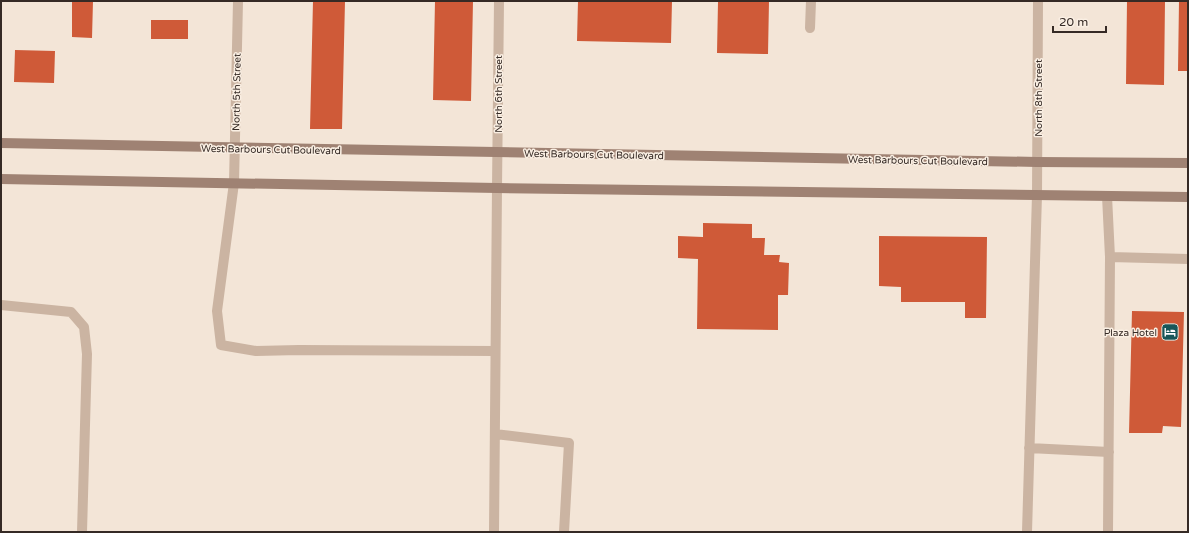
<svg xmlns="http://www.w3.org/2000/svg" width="1189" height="533" viewBox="0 0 1189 533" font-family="'Varela Round',sans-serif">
  <rect width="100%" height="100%" fill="#f3e5d7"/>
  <path fill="#cf5a38" d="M 72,1 L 93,1 L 92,38 L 72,37 Z
    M 313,1 L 345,1 L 342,129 L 310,129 Z
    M 435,1 L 473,1 L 471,101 L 433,100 Z
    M 578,1 L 672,1 L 671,43 L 577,41 Z
    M 712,1 L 769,1 L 768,54 L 717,53 L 718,2 L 712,2 Z
    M 1127,1 L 1165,1 L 1164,85 L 1126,84 Z
    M 1179,1 L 1188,1 L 1188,71 L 1178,71 Z
    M 151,20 L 188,20 L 188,39 L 151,39 Z
    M 15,50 L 55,51 L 54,83 L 14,82 Z
    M 703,223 L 752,224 L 752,238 L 765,238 L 764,255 L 780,255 L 779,262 L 789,263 L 788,295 L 778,295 L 778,330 L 697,329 L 698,259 L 678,258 L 678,236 L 703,237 Z
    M 879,236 L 987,237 L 986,318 L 965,318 L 965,302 L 901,302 L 901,287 L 879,286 Z
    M 1132,311 L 1184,312 L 1181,427 L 1163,426 L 1162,433 L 1129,433 Z"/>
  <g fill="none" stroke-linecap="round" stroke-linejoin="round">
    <path stroke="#cbb4a2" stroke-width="10" d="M 810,28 L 811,1
      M 234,183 L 217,311 L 221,345 L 256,351 L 299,350 L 495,351
      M 1107,196 L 1110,257 L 1108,532
      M 1110,257 L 1188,259
      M 1,305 L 71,312 L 84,327 L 87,354 L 82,532
      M 495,434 L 569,443 L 564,532
      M 1029,448 L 1109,452
      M 494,532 L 497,188
      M 1027,532 L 1037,195"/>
    <path stroke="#cbb4a2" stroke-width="10" d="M 234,183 L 238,1
      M 497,188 L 499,1
      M 1037,195 L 1038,1"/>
    <path stroke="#9f8273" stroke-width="10" d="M 1,143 L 1037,162 L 1188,163
      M 1,179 L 497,188 L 1188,197"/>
  </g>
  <defs>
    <symbol id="hotel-square" viewBox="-11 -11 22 22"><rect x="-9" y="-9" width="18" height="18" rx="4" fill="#185659" stroke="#faefe3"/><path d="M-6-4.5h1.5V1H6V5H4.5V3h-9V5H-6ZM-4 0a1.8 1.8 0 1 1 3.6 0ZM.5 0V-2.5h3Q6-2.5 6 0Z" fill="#fff"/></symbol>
  </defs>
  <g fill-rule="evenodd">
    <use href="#hotel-square" x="1160" y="322" width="20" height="20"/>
  </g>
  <g text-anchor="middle" stroke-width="3" stroke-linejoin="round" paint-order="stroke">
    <g font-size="10" fill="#352a25" stroke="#faefe3">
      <text transform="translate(236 92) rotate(-89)" y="4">North 5th Street</text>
      <text transform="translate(498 94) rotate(-90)" y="4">North 6th Street</text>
      <text transform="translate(1038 98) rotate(-90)" y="4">North 8th Street</text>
      <text transform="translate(271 149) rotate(1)" y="4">West Barbours Cut Boulevard</text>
      <text transform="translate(594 154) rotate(1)" y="4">West Barbours Cut Boulevard</text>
      <text transform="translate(918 160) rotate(1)" y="4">West Barbours Cut Boulevard</text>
    </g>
    <g font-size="10" fill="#352a25" stroke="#faefe3" text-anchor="end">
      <text x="1157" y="336">Plaza Hotel</text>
    </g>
  </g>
  <rect width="1189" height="533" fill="none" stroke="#352a25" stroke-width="4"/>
  <path d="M1053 26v6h53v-6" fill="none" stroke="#352a25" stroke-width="2"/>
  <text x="1059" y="26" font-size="12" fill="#352a25" stroke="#faefe3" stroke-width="3" paint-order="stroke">20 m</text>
</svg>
